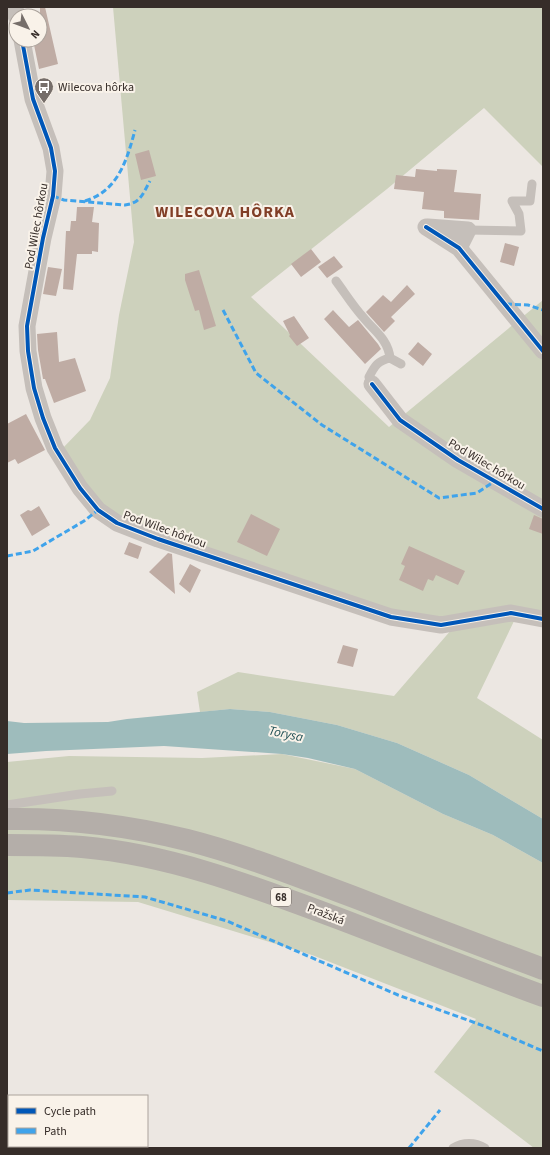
<svg xmlns="http://www.w3.org/2000/svg" width="550" height="1155" viewBox="0 0 550 1155" font-family="'Source Sans 3',sans-serif">
  <rect width="100%" height="100%" fill="#ece7e2"/>
  <path fill="#cdd1bc" d="M 113,7 L 543,7 L 543,167 L 484,108 L 387,189 L 251,297 L 389,427 L 543,300 L 543,613 L 516,617 L 477,698 L 543,740 L 543,819 L 469,775 L 397,743 L 337,725 L 270,712 L 230,709 L 200,712 L 197,692 L 238,672 L 394,696 L 452,629 L 159,533 L 103,508 L 59,452 L 90,420 L 110,378 L 119,315 L 134,242 Z
    M 282,754 L 355,769 L 443,814 L 493,835 L 543,863 L 543,1148 L 534,1148 L 434,1072 L 476,1019 L 312,955 L 138,902 L 7,900 L 7,762 L 69,756 L 202,758 Z"/>
  <path fill="#9ebcbc" d="M 230,709 L 270,712 L 337,725 L 397,743 L 469,775 L 543,819 L 543,863 L 493,835 L 443,814 L 355,769 L 308,758 L 282,754 L 164,746 L 46,751 L 7,754 L 7,721 L 24,723 L 108,722 L 127,719 Z"/>
  <path fill="#bfaca4" d="M 45,7 L 58,64 L 39,69 L 33,40 L 40,40 L 40,8 Z
    M 149,150 L 156,176 L 141,180 L 135,154 Z
    M 416,169 L 437,171 L 437,169 L 457,170 L 454,192 L 481,194 L 479,220 L 444,218 L 444,211 L 422,209 L 424,192 L 394,189 L 396,175 L 415,177 Z
    M 77,207 L 94,207 L 92,222 L 99,223 L 98,252 L 92,251 L 92,254 L 77,254 L 73,290 L 63,289 L 66,231 L 70,231 L 71,221 L 76,221 Z
    M 505,243 L 519,247 L 514,266 L 500,262 Z
    M 311,249 L 321,262 L 301,277 L 291,264 Z
    M 334,256 L 343,267 L 327,278 L 318,267 Z
    M 48,267 L 62,269 L 56,296 L 43,294 Z
    M 199,270 L 216,326 L 204,330 L 199,310 L 195,311 L 185,280 L 185,274 Z
    M 407,285 L 415,294 L 391,317 L 395,321 L 384,332 L 366,312 L 383,295 L 391,302 Z
    M 333,310 L 349,327 L 358,320 L 378,344 L 381,349 L 365,364 L 324,319 Z
    M 294,316 L 309,338 L 297,346 L 289,336 L 290,335 L 283,321 Z
    M 57,332 L 59,362 L 75,358 L 86,391 L 54,403 L 45,379 L 43,379 L 38,350 L 37,334 Z
    M 418,342 L 432,354 L 423,366 L 408,354 Z
    M 26,414 L 45,450 L 18,464 L 15,459 L 7,463 L 7,424 Z
    M 39,506 L 50,525 L 32,536 L 20,515 L 28,510 L 31,511 Z
    M 251,514 L 280,529 L 267,556 L 237,542 Z
    M 534,515 L 543,519 L 543,534 L 529,529 Z
    M 129,542 L 142,547 L 138,559 L 124,554 Z
    M 409,546 L 465,571 L 458,585 L 436,575 L 433,581 L 428,579 L 423,591 L 399,580 L 405,566 L 401,564 Z
    M 168,553 L 172,554 L 175,594 L 149,572 Z
    M 190,564 L 201,570 L 190,593 L 179,584 Z
    M 343,645 L 358,649 L 353,667 L 337,663 Z"/>
  <g fill="none" stroke-linecap="round" stroke-linejoin="round">
    <path stroke="#c5bfba" stroke-width="9" d="M 468,230 L 521,231 L 519,214 L 512,201 L 530,201 L 532,184
      M 336,281 C 345,293 353,306 363,317 C 374,331 388,339 390,358
      M 372,384 L 369,377 C 375,365 378,361 390,358 L 401,364
      M 7,805 L 80,794 L 112,791
      M 453,1148 C 463,1142 475,1142 485,1148"/>
    <path stroke="#c5bfba" stroke-width="17" d="M 15,7 L 16,16
      M 22,40 L 33,99 L 51,148 L 55,171 L 53,196 L 43,238 L 27,326 L 28,351 L 34,388 L 43,418 L 55,448 L 80,488 L 98,510 L 117,523 L 158,539 L 391,617 L 441,625 L 511,613 L 543,619
      M 426,227 L 459,248 L 543,351
      M 428,227 L 468,230 L 459,248
      M 372,384 L 400,420 L 458,460 L 543,509"/>
    <path stroke="#b4aea9" stroke-width="22" d="M 7,819 C 68,818 127,825 187,840 C 246,855 302,878 359,899 C 420,923 482,946 543,969
      M 7,845 C 32,845 57,845 82,847 C 175,855 262,890 348,922 C 413,947 478,972 543,996"/>
    <path stroke="#3fa3eb" stroke-width="3" stroke-dasharray="6 3" stroke-linecap="butt" d="M 53,196 L 64,200 L 125,205 C 141,203 143,193 150,181
      M 85,201 C 118,191 127,160 135,130
      M 506,304 L 528,305 L 543,310
      M 223,310 L 256,373 L 322,425 L 439,498 L 477,493 L 495,481
      M 7,556 L 33,551 L 84,521 L 98,510
      M 7,893 L 30,890 L 145,897 L 227,921 L 398,995 L 484,1026 L 543,1051
      M 409,1148 L 440,1110"/>
    <defs>
      <path id="cycleway" d="M 22,40 L 33,99 L 51,148 L 55,171 L 53,196 L 43,238 L 27,326 L 28,351 L 34,388 L 43,418 L 55,448 L 80,488 L 98,510 L 117,523 L 158,539 L 391,617 L 441,625 L 511,613 L 543,619
        M 426,227 L 459,248 L 543,351
        M 372,384 L 400,420 L 458,460 L 543,509"/>
    </defs>
    <use href="#cycleway" stroke="#f9f2e9" stroke-width="6"/>
    <use href="#cycleway" stroke="#0057b8" stroke-width="4"/>
  </g>
  <defs>
    <symbol id="bus-pin" viewBox="-11 -11 22 30"><path d="M0 17L-7.5 6A9.5 9.5 0 1 1 7.5 6Z" fill="#766e6a" stroke="#f9f2e9"/><path d="M-5-6H5V4H4V6H2V4H-2V6H-4V4H-5ZM-3.5-4V0h7V-4ZM-3.5 1.2v1.5H-2V1.2ZM2 1.2v1.5H3.5V1.2Z" fill="#fff"/></symbol>
  </defs>
  <g fill-rule="evenodd">
    <use href="#bus-pin" x="33" y="76" width="22" height="30"/>
  </g>
  <g text-anchor="middle" stroke-width="4" stroke-linejoin="round" paint-order="stroke">
    <rect fill="#f9f2e9" stroke="#706863" stroke-width="1" x="271" y="888" width="20" height="18" rx="3"/>
    <g font-size="11" font-weight="bold" fill="#362d29">
      <text x="281" y="901">68</text>
    </g>
    <g font-size="12" fill="#362d29" stroke="#f9f2e9" text-anchor="start">
      <text x="58" y="91">Wilecova hôrka</text>
    </g>
    <g font-size="12" fill="#362d29" stroke="#f9f2e9">
      <text transform="translate(36 226) rotate(-80)" y="4">Pod Wilec hôrkou</text>
      <text transform="translate(487 464) rotate(31)" y="4">Pod Wilec hôrkou</text>
      <text transform="translate(165 529) rotate(20)" y="4">Pod Wilec hôrkou</text>
      <text transform="translate(326 914) rotate(21)" y="4">Pražská</text>
    </g>
    <g font-size="13" font-style="italic" fill="#205055" stroke="#f9f2e9">
      <text transform="translate(286 733) rotate(12)" y="5">Torysa</text>
    </g>
    <g font-size="16" font-weight="bold" letter-spacing="1" fill="#813e26" stroke="#f9f2e9">
      <text x="225" y="217">WILECOVA HÔRKA</text>
    </g>
  </g>
  <rect width="550" height="1155" fill="none" stroke="#362d29" stroke-width="16"/>
  <rect x="8" y="1095" width="140" height="52" fill="#f9f2e9" stroke="#aba39c"/>
  <rect x="16" y="1108" width="20" height="6" fill="#0057b8" stroke="#aba39c"/>
  <text x="44" y="1115" font-size="12" fill="#362d29">Cycle path</text>
  <rect x="16" y="1128" width="20" height="6" fill="#3fa3eb" stroke="#aba39c"/>
  <text x="44" y="1135" font-size="12" fill="#362d29">Path</text>
  <g transform="translate(28 28) rotate(132)"><circle r="19" fill="#f9f2e9" stroke="#aba39c"/>
  <path d="M0-3L7 15L0 10L-7 15Z" fill="#766e6a"/>
  <text y="-6" font-size="11" font-weight="bold" text-anchor="middle" fill="#362d29">N</text>
  </g>
</svg>
